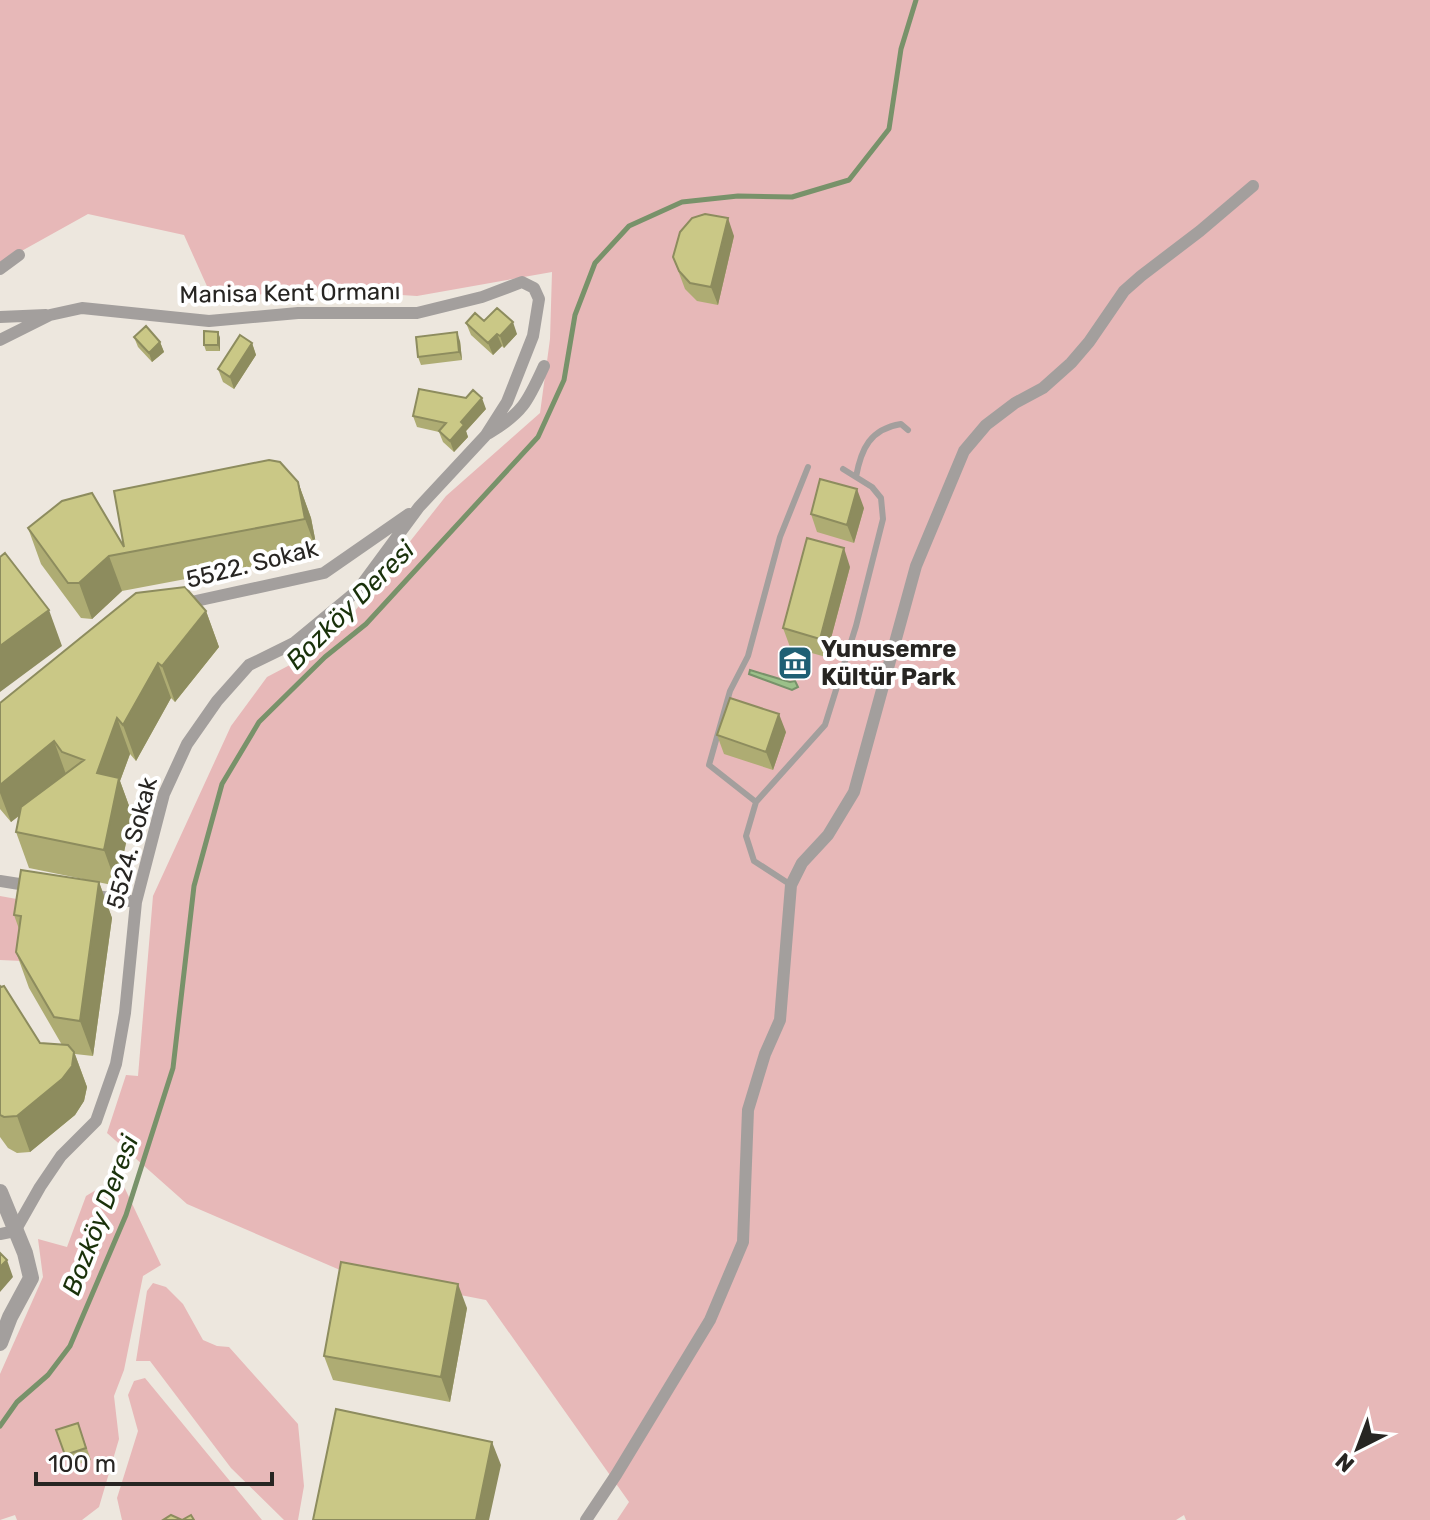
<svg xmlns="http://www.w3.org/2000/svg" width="1430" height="1520" viewBox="0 0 1430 1520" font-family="Rubik,sans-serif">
  <rect width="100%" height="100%" fill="#ede7de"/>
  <path fill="#e7b8b8" d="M 0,0 L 1430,0 L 1430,1520 L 1186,1520 L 1184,1515 L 1176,1520 L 617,1520 L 629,1502 L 486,1300 L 347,1273 L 187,1204 L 107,1133 L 126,1075 L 138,1076 L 153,896 L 231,726 L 267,677 L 305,657 L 339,631 L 446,496 L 540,413 L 550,339 L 552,272 L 417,296 L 291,288 L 215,304 L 184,235 L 88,214 L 0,263 Z
    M 0,896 L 28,901 L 22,961 L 0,960 Z
    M 119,1176 L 161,1265 L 143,1276 L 124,1370 L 114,1396 L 119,1439 L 99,1507 L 82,1520 L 17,1520 L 15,1515 L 0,1520 L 0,1374 L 43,1277 L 38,1239 L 67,1247 L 86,1196 Z
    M 153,1283 L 166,1287 L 183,1304 L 203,1340 L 217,1346 L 229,1347 L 298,1424 L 304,1486 L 298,1520 L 284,1520 L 231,1468 L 150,1361 L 136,1361 L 147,1291 Z
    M 145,1378 L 262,1520 L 122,1520 L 117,1498 L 138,1431 L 128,1395 L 134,1381 Z"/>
  <path fill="#9bc089" stroke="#78926a" stroke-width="2" d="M 750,670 L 790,682 L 795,681 L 798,687 L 792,690 L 749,674 Z"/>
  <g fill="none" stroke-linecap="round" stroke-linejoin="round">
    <path stroke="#78926a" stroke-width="5" d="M 0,1426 L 17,1402 L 48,1375 L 70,1346 L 126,1215 L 173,1068 L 194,886 L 222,784 L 259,722 L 325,657 L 366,624 L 538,437 L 564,380 L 575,315 L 595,263 L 629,226 L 682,202 L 738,196 L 792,197 L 849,180 L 889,129 L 901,49 L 916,0"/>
    <path stroke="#a39f9d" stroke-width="6" d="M 856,477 C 861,449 870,429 901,424 L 908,430
      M 756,802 L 709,765 L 730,691 L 748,656 L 780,537 L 808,467
      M 791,885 L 754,861 L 746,836 L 756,802 L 825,725 L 856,626 L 883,519 L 881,498 L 872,487 L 843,469"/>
    <path stroke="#a39f9d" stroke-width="12" d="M 0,269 L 19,255
      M 0,317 L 46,315
      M 0,340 L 50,315 L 82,308 L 209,321 L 298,313 L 417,313 L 482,297 L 522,282 L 534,288 L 539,299 L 533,336 L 507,402 L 486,435 L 419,507 L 357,591 L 294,643 L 249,665 L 217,701 L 187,744 L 164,794 L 136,902 L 125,1013 L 116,1064 L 96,1121 L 61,1156 L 40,1187 L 15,1231 L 0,1234
      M 489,433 C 523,413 528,401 544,366
      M 182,604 L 324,573 L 409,514
      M 0,881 L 32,886
      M 90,895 L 136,902
      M 586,1520 L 616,1475 L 710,1320 L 743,1242 L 748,1110 L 765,1054 L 780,1020 L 791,885 L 802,863 L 828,835 L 854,792 L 916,566 L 964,451 L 986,425 L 1015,403 L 1043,388 L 1071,363 L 1089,342 L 1124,291 L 1141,276 L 1200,231 L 1253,186"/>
    <path stroke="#a39f9d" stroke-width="16" d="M 0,1192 L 25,1253 L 31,1278 L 10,1317 L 0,1343"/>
  </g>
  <path fill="#aeac73" d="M 734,236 L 718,305 L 697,301 L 685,289 L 673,257 Z
    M 484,321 L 517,334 L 504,348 L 502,346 L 493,355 L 471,335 L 466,323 Z
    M 218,332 L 220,338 L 220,351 L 206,351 L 204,345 Z
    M 134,337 L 160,342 L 164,352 L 152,362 L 138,347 Z
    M 460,341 L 462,360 L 421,365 L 418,357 Z
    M 252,343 L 256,355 L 234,389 L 223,382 L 218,369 Z
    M 486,409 L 466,431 L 468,437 L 454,452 L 443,442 L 439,432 L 417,427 L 413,416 Z
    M 298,482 L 311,518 L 318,554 L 122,591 L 92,619 L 81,618 L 41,564 L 28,528 L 124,547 Z
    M 864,508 L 854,543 L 817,532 L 811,514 Z
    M 850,567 L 826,657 L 790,647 L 783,628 Z
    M 206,611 L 219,647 L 175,702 L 171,698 L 136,761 L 130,754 L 120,781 L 132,814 L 117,886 L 29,868 L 16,832 L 19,816 L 11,822 L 0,809 L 0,703 Z
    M 786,732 L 773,770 L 724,754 L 717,735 Z
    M 99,882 L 112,918 L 93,1056 L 75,1054 L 87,1087 L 84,1101 L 75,1115 L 30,1152 L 17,1153 L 8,1148 L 0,1137 L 0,986 L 40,1043 L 62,1045 L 29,988 L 16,952 L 19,929 L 14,915 Z
    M 467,1308 L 450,1402 L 333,1380 L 324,1356 Z
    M 78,1423 L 91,1460 L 69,1467 L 56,1430 Z"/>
  <path fill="#8d8c5e" d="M 728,218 L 734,236 L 718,305 L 711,287 Z
    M 513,322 L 517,334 L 504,348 L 500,336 Z
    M 218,332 L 220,338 L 220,351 L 218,345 Z
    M 457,332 L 460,341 L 462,360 L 459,352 Z
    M 497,334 L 502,346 L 493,355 L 488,343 Z
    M 160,342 L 164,352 L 152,362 L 149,353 Z
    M 252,343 L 256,355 L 234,389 L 230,377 Z
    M 482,398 L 486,409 L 466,431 L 468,437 L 454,452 L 450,441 L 461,422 Z
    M 298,482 L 311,518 L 318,554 L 305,519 Z
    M 857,489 L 864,508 L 854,543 L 847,525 Z
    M 844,548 L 850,567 L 826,657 L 820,639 Z
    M 109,556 L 122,591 L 92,619 L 79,583 Z
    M 49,610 L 62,646 L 0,692 L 0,646 Z
    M 206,611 L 219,647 L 175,702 L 162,666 Z
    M 158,663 L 171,698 L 136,761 L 123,725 Z
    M 779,714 L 786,732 L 773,770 L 766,752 Z
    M 117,718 L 130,754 L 120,781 L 132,814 L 117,886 L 104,850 L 97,773 Z
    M 54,741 L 67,777 L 11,822 L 0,793 L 0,785 Z
    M 99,882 L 112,918 L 93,1056 L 80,1021 Z
    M 74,1052 L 87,1087 L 84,1101 L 75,1115 L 30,1152 L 17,1116 Z
    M 7,1260 L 13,1277 L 0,1292 L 0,1267 Z
    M 458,1284 L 467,1308 L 450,1402 L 441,1377 Z
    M 492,1442 L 501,1465 L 489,1520 L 476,1520 Z"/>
  <path fill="#cac886" stroke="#8d8c5e" stroke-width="2" d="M 705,214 L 728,218 L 711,287 L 690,283 L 679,271 L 673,257 L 680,232 L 692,218 Z
    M 497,308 L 513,322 L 500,336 L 497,334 L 488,343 L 466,323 L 475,313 L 484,321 Z
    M 146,326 L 160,342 L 149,353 L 134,337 Z
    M 204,331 L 218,332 L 218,345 L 204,345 Z
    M 457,332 L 459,352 L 418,357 L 416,337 Z
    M 240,335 L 252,343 L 230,377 L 218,369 Z
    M 419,389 L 466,398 L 473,390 L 482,398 L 461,422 L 464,425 L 450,441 L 439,431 L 446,423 L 413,416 Z
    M 269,460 L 280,462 L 298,482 L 305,519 L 109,556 L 79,583 L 68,583 L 28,528 L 62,501 L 92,493 L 124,547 L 114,491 Z
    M 820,479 L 857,489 L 847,525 L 811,514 Z
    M 807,538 L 844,548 L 820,639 L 783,628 Z
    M 5,553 L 49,610 L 0,646 L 0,557 Z
    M 185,587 L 206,611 L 162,666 L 158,663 L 123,725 L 117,718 L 97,773 L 119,778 L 104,850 L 16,832 L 21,807 L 84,760 L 62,752 L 54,741 L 0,785 L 0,703 L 136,593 Z
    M 730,698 L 779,714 L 766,752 L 717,735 Z
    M 21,870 L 99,882 L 80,1021 L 54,1017 L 16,952 L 21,916 L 14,915 Z
    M 0,986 L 1,987 L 4,986 L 40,1043 L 68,1045 L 74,1052 L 72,1066 L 62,1079 L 17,1116 L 4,1117 L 0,1115 Z
    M 0,1253 L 7,1260 L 0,1267 Z
    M 341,1262 L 458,1284 L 441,1377 L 324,1356 Z
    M 336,1409 L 492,1442 L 476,1520 L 313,1520 Z
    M 78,1423 L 86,1448 L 65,1455 L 56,1430 Z
    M 171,1515 L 182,1520 L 191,1515 L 194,1520 L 163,1520 Z"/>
  <defs>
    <symbol id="museum-square" viewBox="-11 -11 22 22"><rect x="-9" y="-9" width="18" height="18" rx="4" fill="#1f5f74" stroke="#fff"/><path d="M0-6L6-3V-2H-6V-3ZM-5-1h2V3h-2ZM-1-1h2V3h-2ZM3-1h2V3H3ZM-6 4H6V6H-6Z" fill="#fff"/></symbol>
  </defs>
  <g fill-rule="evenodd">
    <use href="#museum-square" x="775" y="643" width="40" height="40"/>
  </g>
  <g text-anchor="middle" stroke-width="8" stroke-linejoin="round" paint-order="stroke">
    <g font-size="24" fill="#272522" stroke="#fff">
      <text transform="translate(290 293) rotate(-1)" y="8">Manisa Kent Ormanı</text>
      <text transform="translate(252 564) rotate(-14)" y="8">5522. Sokak</text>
      <text transform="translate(132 843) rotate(-75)" y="8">5524. Sokak</text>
    </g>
    <g font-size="24" font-weight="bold" fill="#272522" stroke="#fff" text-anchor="start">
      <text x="821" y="657">Yunusemre<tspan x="821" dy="28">Kültür Park</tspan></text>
    </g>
    <g font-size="26" font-style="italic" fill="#19310a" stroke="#fff">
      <text transform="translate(350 605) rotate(-45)" y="9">Bozköy Deresi</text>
      <text transform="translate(100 1215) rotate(-69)" y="9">Bozköy Deresi</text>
    </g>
  </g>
  <g transform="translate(1358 1448) rotate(222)" stroke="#ffffff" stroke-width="6" paint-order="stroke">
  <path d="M0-6L14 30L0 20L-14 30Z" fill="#272522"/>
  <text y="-12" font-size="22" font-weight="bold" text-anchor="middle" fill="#272522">N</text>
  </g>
  <path d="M36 1472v12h236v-12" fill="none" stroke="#272522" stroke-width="4"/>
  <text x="48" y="1472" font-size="24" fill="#272522" stroke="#ffffff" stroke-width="6" paint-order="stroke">100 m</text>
</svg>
